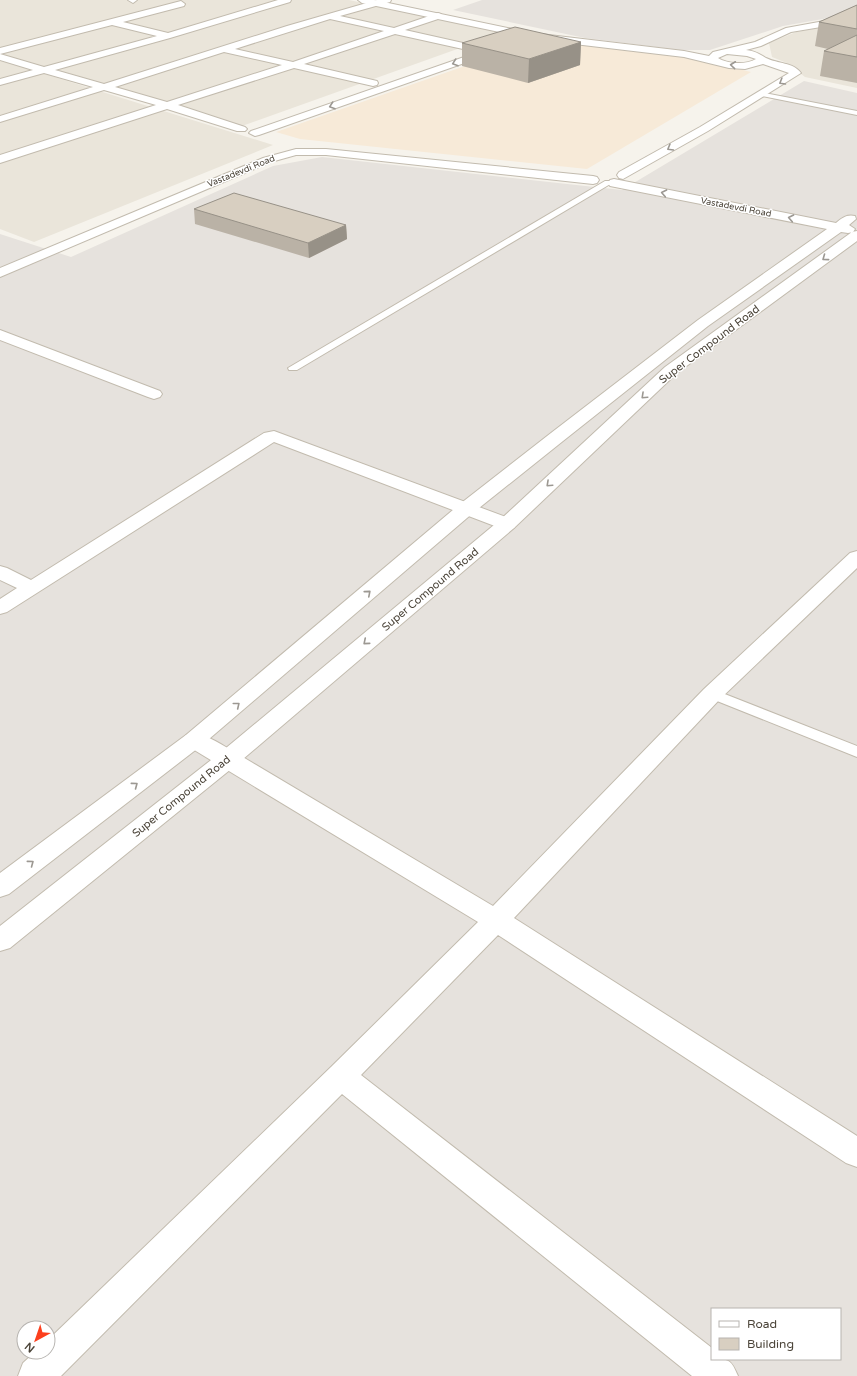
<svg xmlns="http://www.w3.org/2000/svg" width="857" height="1376" viewBox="0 0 857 1376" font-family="'Varela Round',sans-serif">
  <rect width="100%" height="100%" fill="#f6f3ec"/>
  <path fill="#eae5da" d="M 0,0 L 349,0 L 502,33 L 242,126 L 0,55 Z
    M 857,21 L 857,88 L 805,77 L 787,63 L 772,57 L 769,43 L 796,32 Z
    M 0,60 L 273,145 L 34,242 L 0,229 Z"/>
  <path fill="#f7ead8" d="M 539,40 L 690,57 L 751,72 L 587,169 L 300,139 L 276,132 Z"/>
  <path fill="#e6e2dd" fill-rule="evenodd" d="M 482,0 L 857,0 L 857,13 L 783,26 L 710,50 L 680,50 L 585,38 L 453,10 Z
    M 804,81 L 857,93 L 857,1376 L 0,1376 L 0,234 L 71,257 L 273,166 L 322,157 L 622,190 ZM 712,1309 L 840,1309 L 840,1359 L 712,1359 ZM 24,1328 L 48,1328 L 48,1352 L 24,1352 Z"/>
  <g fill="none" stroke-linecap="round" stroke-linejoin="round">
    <defs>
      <path id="service" d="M 759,92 L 857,111 L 857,115 L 762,96 L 759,96 Z
        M 605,181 L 611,181 L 612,183 L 297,370 L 289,370 L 288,368 Z
        M 712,689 L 857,746 L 857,757 L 707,697 L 704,694 L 707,691 Z"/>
      <path id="minor" d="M 128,0 L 137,0 L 133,3 Z
        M 278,0 L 291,0 L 290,2 L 170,38 L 55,70 L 104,84 L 287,26 L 377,0 L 391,0 L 390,2 L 340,16 L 394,28 L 438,13 L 441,14 L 442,16 L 441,18 L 405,30 L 472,45 L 477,48 L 472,51 L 395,34 L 304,64 L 377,81 L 378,83 L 377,85 L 373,86 L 294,68 L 178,105 L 245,127 L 247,129 L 245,131 L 237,131 L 167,109 L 0,163 L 0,155 L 156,105 L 104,90 L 0,122 L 0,116 L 93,87 L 44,73 L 0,85 L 0,79 L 33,70 L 0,60 L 0,54 L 44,67 L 157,36 L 112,25 L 0,54 L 0,48 L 181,1 L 185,4 L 184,6 L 123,22 L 168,33 ZM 330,19 L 384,31 L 293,62 L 235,49 ZM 224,52 L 282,65 L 167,102 L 115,87 Z
        M 0,330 L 160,391 L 162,394 L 160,397 L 154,399 L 148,397 L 0,340 Z
        M 274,431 L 514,520 L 516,524 L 514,528 L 507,530 L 500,528 L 274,442 L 7,612 L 0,614 L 0,599 L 17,588 L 0,580 L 0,566 L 7,568 L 31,580 L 264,433 Z
        M 857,551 L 857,568 L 720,699 L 514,918 L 857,1136 L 857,1167 L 846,1163 L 498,935 L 361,1075 L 712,1348 L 712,1359 C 730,1359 731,1360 738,1376 L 692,1376 L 342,1094 L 61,1376 L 18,1376 L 23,1363 L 35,1352 L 48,1352 L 48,1340 L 331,1067 L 478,922 L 186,745 L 182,740 L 186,735 C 203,730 221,745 236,753 L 493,906 L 704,689 L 850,553 Z"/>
      <path id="tertiary" d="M 358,0 L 374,0 L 532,33 L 684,51 L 709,56 L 713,52 L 755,42 L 786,28 L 857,15 L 857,21 L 791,32 L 761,46 L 746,50 C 756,51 759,54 766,58 C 778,64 793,62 801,73 L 708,131 L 623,179 L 619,178 L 617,175 L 619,172 L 700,127 L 789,73 L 763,64 L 745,69 L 729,68 L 684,57 L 532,39 L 362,3 ZM 727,54 L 747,56 L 756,59 C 746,65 728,64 718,58 Z
        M 490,48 L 495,51 L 493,53 L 259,135 L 255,136 L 249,133 L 251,131 Z
        M 296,149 L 326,149 L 593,176 L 597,177 L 599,180 L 597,183 L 593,184 L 326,155 L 296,155 L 271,162 L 0,277 L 0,268 L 263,158 Z
        M 614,179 L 836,223 C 842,218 847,214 855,216 L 856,219 L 849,225 L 855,229 L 853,232 L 848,233 L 841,232 L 708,326 L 563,441 L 474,512 L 202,745 L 9,894 L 0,897 L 0,873 L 186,735 L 460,504 L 551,433 L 698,320 L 827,229 L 610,186 L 608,183 L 610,180 Z
        M 857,231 L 857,241 L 677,373 L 514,528 L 236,765 L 10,948 L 0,951 L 0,926 L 220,753 L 500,520 L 665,367 L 852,232 Z"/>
    </defs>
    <use href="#service" stroke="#c2bbae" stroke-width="2"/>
    <use href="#minor" stroke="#c2bbae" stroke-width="2"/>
    <use href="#tertiary" stroke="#c2bbae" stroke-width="2"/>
    <use href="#service" fill="#fff" fill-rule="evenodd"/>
    <use href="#minor" fill="#fff" fill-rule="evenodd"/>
    <use href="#tertiary" fill="#fff" fill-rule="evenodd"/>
  </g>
  <path fill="#bab2a6" d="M 857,5 L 857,83 L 820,76 L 824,51 L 828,49 L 815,46 L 819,22 Z
    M 581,42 L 580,65 L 528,83 L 462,66 L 462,43 Z
    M 194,209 L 346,225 L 347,239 L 309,258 L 195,224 Z"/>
  <path fill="#979187" d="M 581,42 L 580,65 L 528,83 L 529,59 Z
    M 346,225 L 347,239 L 309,258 L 308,243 Z"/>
  <path fill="#d8cfc1" stroke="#979187" d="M 857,5 L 857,29 L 819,22 Z
    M 515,27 L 581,42 L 529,59 L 462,43 Z
    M 857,35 L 857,57 L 824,51 Z
    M 234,193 L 346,225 L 308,243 L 194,209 Z"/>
  <defs><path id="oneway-chevron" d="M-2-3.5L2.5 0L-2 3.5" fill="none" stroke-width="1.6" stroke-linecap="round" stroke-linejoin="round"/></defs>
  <g stroke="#9c9892">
    <use href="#oneway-chevron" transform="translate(455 63) rotate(161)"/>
    <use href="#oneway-chevron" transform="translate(733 65) rotate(-174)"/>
    <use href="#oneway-chevron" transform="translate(782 82) rotate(149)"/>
    <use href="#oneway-chevron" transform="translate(332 106) rotate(161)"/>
    <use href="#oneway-chevron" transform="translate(670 148) rotate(150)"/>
    <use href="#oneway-chevron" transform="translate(664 193) rotate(-169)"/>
    <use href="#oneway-chevron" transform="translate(791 218) rotate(-169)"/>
    <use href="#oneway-chevron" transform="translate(825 258) rotate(144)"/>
    <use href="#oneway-chevron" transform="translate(644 396) rotate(137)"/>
    <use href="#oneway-chevron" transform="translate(549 484) rotate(137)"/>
    <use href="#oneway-chevron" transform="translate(368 593) rotate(-41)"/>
    <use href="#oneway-chevron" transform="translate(366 642) rotate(140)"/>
    <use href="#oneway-chevron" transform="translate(237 705) rotate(-39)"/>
    <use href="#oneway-chevron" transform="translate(135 785) rotate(-37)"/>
    <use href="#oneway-chevron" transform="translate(31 863) rotate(-37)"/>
  </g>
  <g text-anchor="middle" stroke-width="3" stroke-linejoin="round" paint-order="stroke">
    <g font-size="9" fill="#4b4439" stroke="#fff">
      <text transform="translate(241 171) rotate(-22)" y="3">Vastadevdi Road</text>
      <text transform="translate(736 207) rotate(11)" y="3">Vastadevdi Road</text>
    </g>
    <g font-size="11" fill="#4b4439" stroke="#fff">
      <text transform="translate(709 344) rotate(-37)" y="4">Super Compound Road</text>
      <text transform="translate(430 589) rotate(-40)" y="4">Super Compound Road</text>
      <text transform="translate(181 796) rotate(-39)" y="4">Super Compound Road</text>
    </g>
  </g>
  <rect x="711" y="1308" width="130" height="52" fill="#ffffff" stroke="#b7b4b0"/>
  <rect x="719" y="1321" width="20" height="6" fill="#ffffff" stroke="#b7b4b0"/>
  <text x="747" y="1328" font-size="12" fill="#4b4439">Road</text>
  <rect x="719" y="1338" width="20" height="12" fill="#d8cfc1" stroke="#b7b4b0"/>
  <text x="747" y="1348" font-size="12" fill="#4b4439">Building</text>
  <g transform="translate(36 1340) rotate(220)"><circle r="19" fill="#ffffff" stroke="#b7b4b0"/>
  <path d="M0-3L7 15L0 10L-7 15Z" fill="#fc3f1d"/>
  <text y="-6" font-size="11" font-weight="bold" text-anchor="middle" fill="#4b4439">N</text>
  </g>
</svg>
